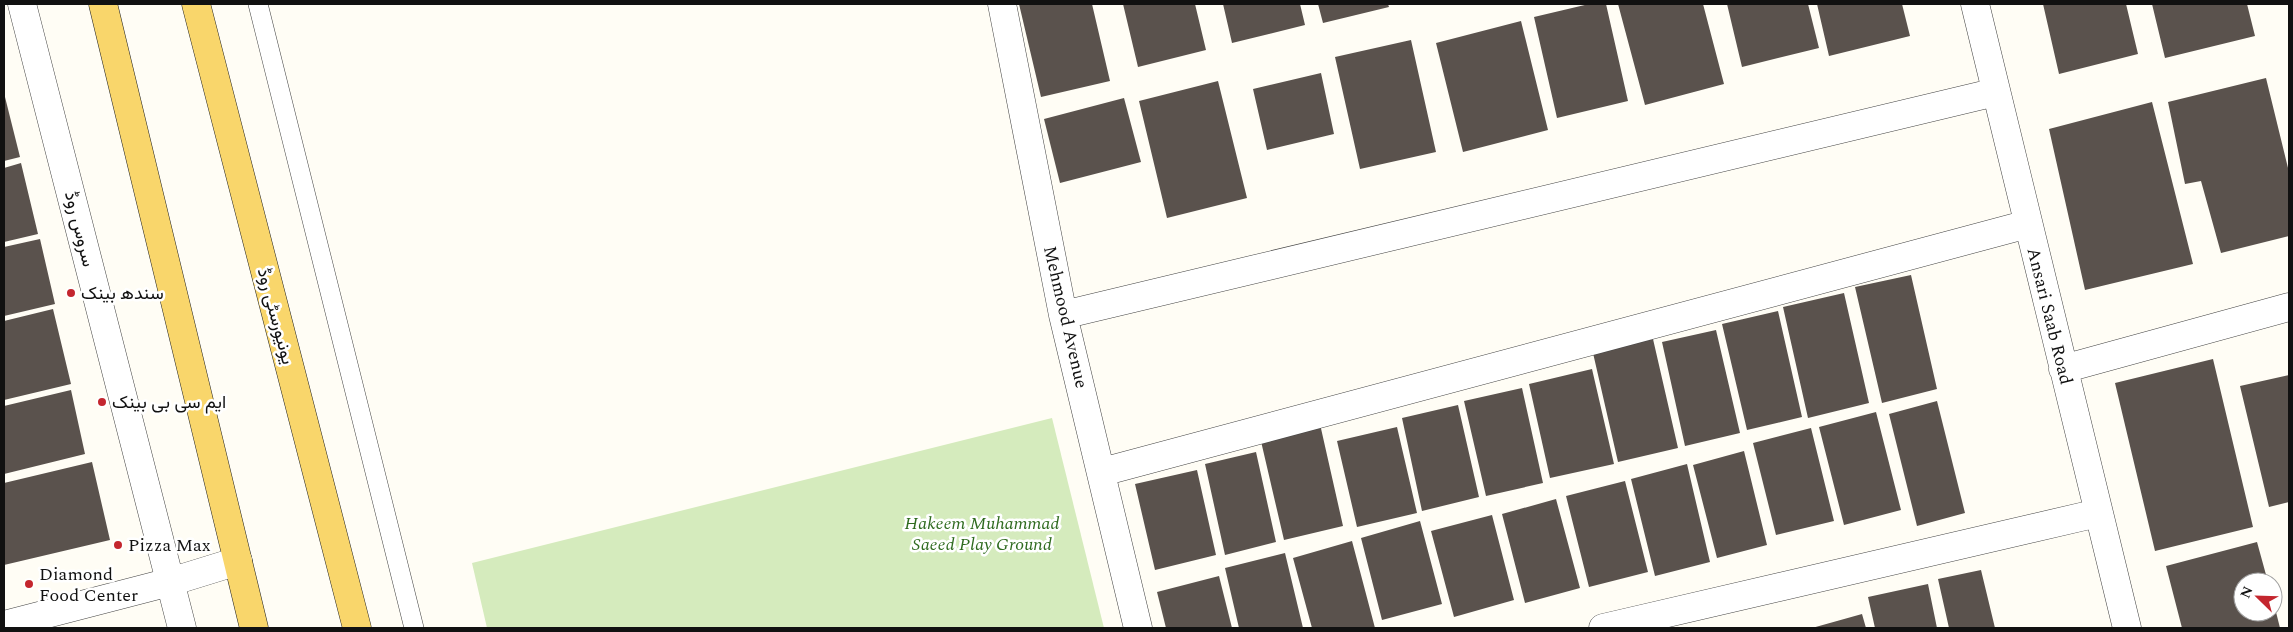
<svg xmlns="http://www.w3.org/2000/svg" width="2293" height="632" viewBox="0 0 2293 632" font-family="Spectral,Vazirmatn,serif">
  <rect width="100%" height="100%" fill="#fffdf5"/>
  <path fill="#d5ebbd" d="M 1052,418 L 1104,628 L 487,628 L 472,563 Z"/>
  <path fill="#5a524d" d="M 1019,4 L 1092,4 L 1110,81 L 1041,97 Z
    M 1123,4 L 1195,4 L 1206,50 L 1138,67 Z
    M 1223,4 L 1300,4 L 1305,25 L 1232,43 Z
    M 1318,4 L 1388,4 L 1389,7 L 1323,23 Z
    M 1589,4 L 1606,4 L 1628,101 L 1557,118 L 1534,17 Z
    M 1618,4 L 1703,4 L 1724,84 L 1645,105 Z
    M 1727,4 L 1808,4 L 1819,48 L 1742,67 Z
    M 1817,4 L 1902,4 L 1910,36 L 1829,56 Z
    M 2043,4 L 2126,4 L 2138,54 L 2059,74 Z
    M 2152,4 L 2247,4 L 2255,36 L 2165,58 Z
    M 1521,21 L 1548,130 L 1463,152 L 1436,43 Z
    M 1411,40 L 1436,152 L 1360,169 L 1335,57 Z
    M 1321,73 L 1334,134 L 1267,150 L 1253,89 Z
    M 2266,78 L 2289,172 L 2289,236 L 2221,253 L 2201,181 L 2185,184 L 2168,102 Z
    M 1218,81 L 1247,198 L 1167,218 L 1139,101 Z
    M 4,93 L 20,157 L 4,161 Z
    M 1124,98 L 1141,162 L 1060,183 L 1044,119 Z
    M 2152,102 L 2193,264 L 2085,290 L 2049,129 Z
    M 21,163 L 38,234 L 4,242 L 4,168 Z
    M 40,239 L 55,304 L 4,316 L 4,247 Z
    M 1911,275 L 1937,389 L 1882,403 L 1855,287 Z
    M 1844,293 L 1869,403 L 1808,418 L 1783,307 Z
    M 53,309 L 71,384 L 4,400 L 4,321 Z
    M 1778,311 L 1802,417 L 1747,430 L 1722,324 Z
    M 1716,330 L 1740,433 L 1685,446 L 1662,342 Z
    M 1653,339 L 1678,448 L 1618,462 L 1593,353 Z
    M 2213,359 L 2253,527 L 2155,551 L 2115,383 Z
    M 1592,369 L 1614,464 L 1550,478 L 1529,384 Z
    M 2289,375 L 2289,502 L 2269,507 L 2240,386 Z
    M 1522,388 L 1543,483 L 1486,496 L 1464,401 Z
    M 71,390 L 85,454 L 4,474 L 4,406 Z
    M 1937,401 L 1965,513 L 1917,526 L 1889,414 Z
    M 1458,405 L 1479,497 L 1422,511 L 1402,418 Z
    M 1876,412 L 1901,510 L 1844,525 L 1819,427 Z
    M 1320,424 L 1343,526 L 1284,540 L 1260,437 Z
    M 1397,427 L 1417,513 L 1357,527 L 1337,441 Z
    M 1811,428 L 1834,521 L 1776,535 L 1753,443 Z
    M 1744,451 L 1767,545 L 1717,558 L 1693,465 Z
    M 1256,452 L 1276,542 L 1225,555 L 1205,464 Z
    M 92,462 L 110,540 L 4,565 L 4,483 Z
    M 1687,464 L 1710,562 L 1655,576 L 1631,479 Z
    M 1197,470 L 1216,555 L 1155,570 L 1135,484 Z
    M 1625,481 L 1648,572 L 1589,587 L 1566,496 Z
    M 1556,499 L 1580,588 L 1525,603 L 1502,514 Z
    M 1492,515 L 1514,600 L 1454,617 L 1431,531 Z
    M 1420,521 L 1442,604 L 1382,620 L 1361,538 Z
    M 1352,541 L 1375,628 L 1312,628 L 1293,558 Z
    M 2257,542 L 2268,582 L 2243,582 L 2243,612 L 2273,612 L 2274,604 L 2280,628 L 2182,628 L 2166,566 Z
    M 1285,553 L 1303,628 L 1239,628 L 1225,568 Z
    M 1981,570 L 1995,628 L 1949,628 L 1938,579 Z
    M 1219,576 L 1232,628 L 1166,628 L 1157,592 Z
    M 1928,584 L 1937,628 L 1875,628 L 1868,597 Z
    M 1862,614 L 1866,628 L 1812,628 Z"/>
  <g fill="none" stroke-linecap="round" stroke-linejoin="round">
    <defs>
      <path id="lane" d="M 258,4 L 414,628"/>
      <path id="street" d="M 22,4 L 182,628
        M 1002,4 L 1063,315 L 1138,628
        M 1975,4 L 2127,628
        M 1063,315 L 1996,92
        M 2063,369 L 2289,307
        M 1102,472 L 2028,224
        M 4,625 L 170,582 L 238,561
        M 1603,628 L 2098,513"/>
      <path id="primary" d="M 103,4 L 254,628
        M 196,4 L 357,628"/>
    </defs>
    <use href="#lane" stroke="#444" stroke-width="20"/>
    <use href="#street" stroke="#444" stroke-width="29"/>
    <use href="#primary" stroke="#222" stroke-width="29"/>
    <use href="#lane" stroke="#fff" stroke-width="19"/>
    <use href="#street" stroke="#fff" stroke-width="28"/>
    <use href="#primary" stroke="#f9d66b" stroke-width="28"/>
  </g>
  <g fill="#c4262e" stroke="#fff" stroke-width="2">
    <circle cx="71" cy="293" r="5"/>
    <circle cx="102" cy="402" r="5"/>
    <circle cx="118" cy="545" r="5"/>
    <circle cx="29" cy="584" r="5"/>
  </g>
  <g text-anchor="middle" stroke-width="5" stroke-linejoin="round" paint-order="stroke">
    <g font-size="18" fill="#111" stroke="#fff">
      <text transform="translate(80 229) rotate(76)" y="6">سروس روڈ</text>
      <text transform="translate(276 316) rotate(75)" y="6">یونیورسٹی روڈ</text>
      <text transform="translate(2050 316) rotate(76)" y="6">Ansari Saab Road</text>
      <text transform="translate(1066 317) rotate(77)" y="6">Mehmood Avenue</text>
    </g>
    <g font-size="18" fill="#111" stroke="#fff" text-anchor="start">
      <text x="81" y="299">سندھ بینک</text>
      <text x="112" y="408">ایم سی بی بینک</text>
      <text x="128" y="551">Pizza Max</text>
      <text x="39" y="580">Diamond<tspan x="39" dy="21">Food Center</tspan></text>
    </g>
    <g font-size="18" font-style="italic" fill="#2f6b1f" stroke="#fff">
      <text x="982" y="529">Hakeem Muhammad<tspan x="982" dy="21">Saeed Play Ground</tspan></text>
    </g>
  </g>
  <rect width="2293" height="632" fill="none" stroke="#111111" stroke-width="10"/>
  <g transform="translate(2258 597) rotate(293)"><circle r="24" fill="#ffffff" stroke="#a0a0a0"/>
  <path d="M0-4L9 19L0 12L-9 19Z" fill="#c4262e"/>
  <text y="-8" font-size="14" font-weight="bold" text-anchor="middle" fill="#111111">N</text>
  </g>
</svg>
